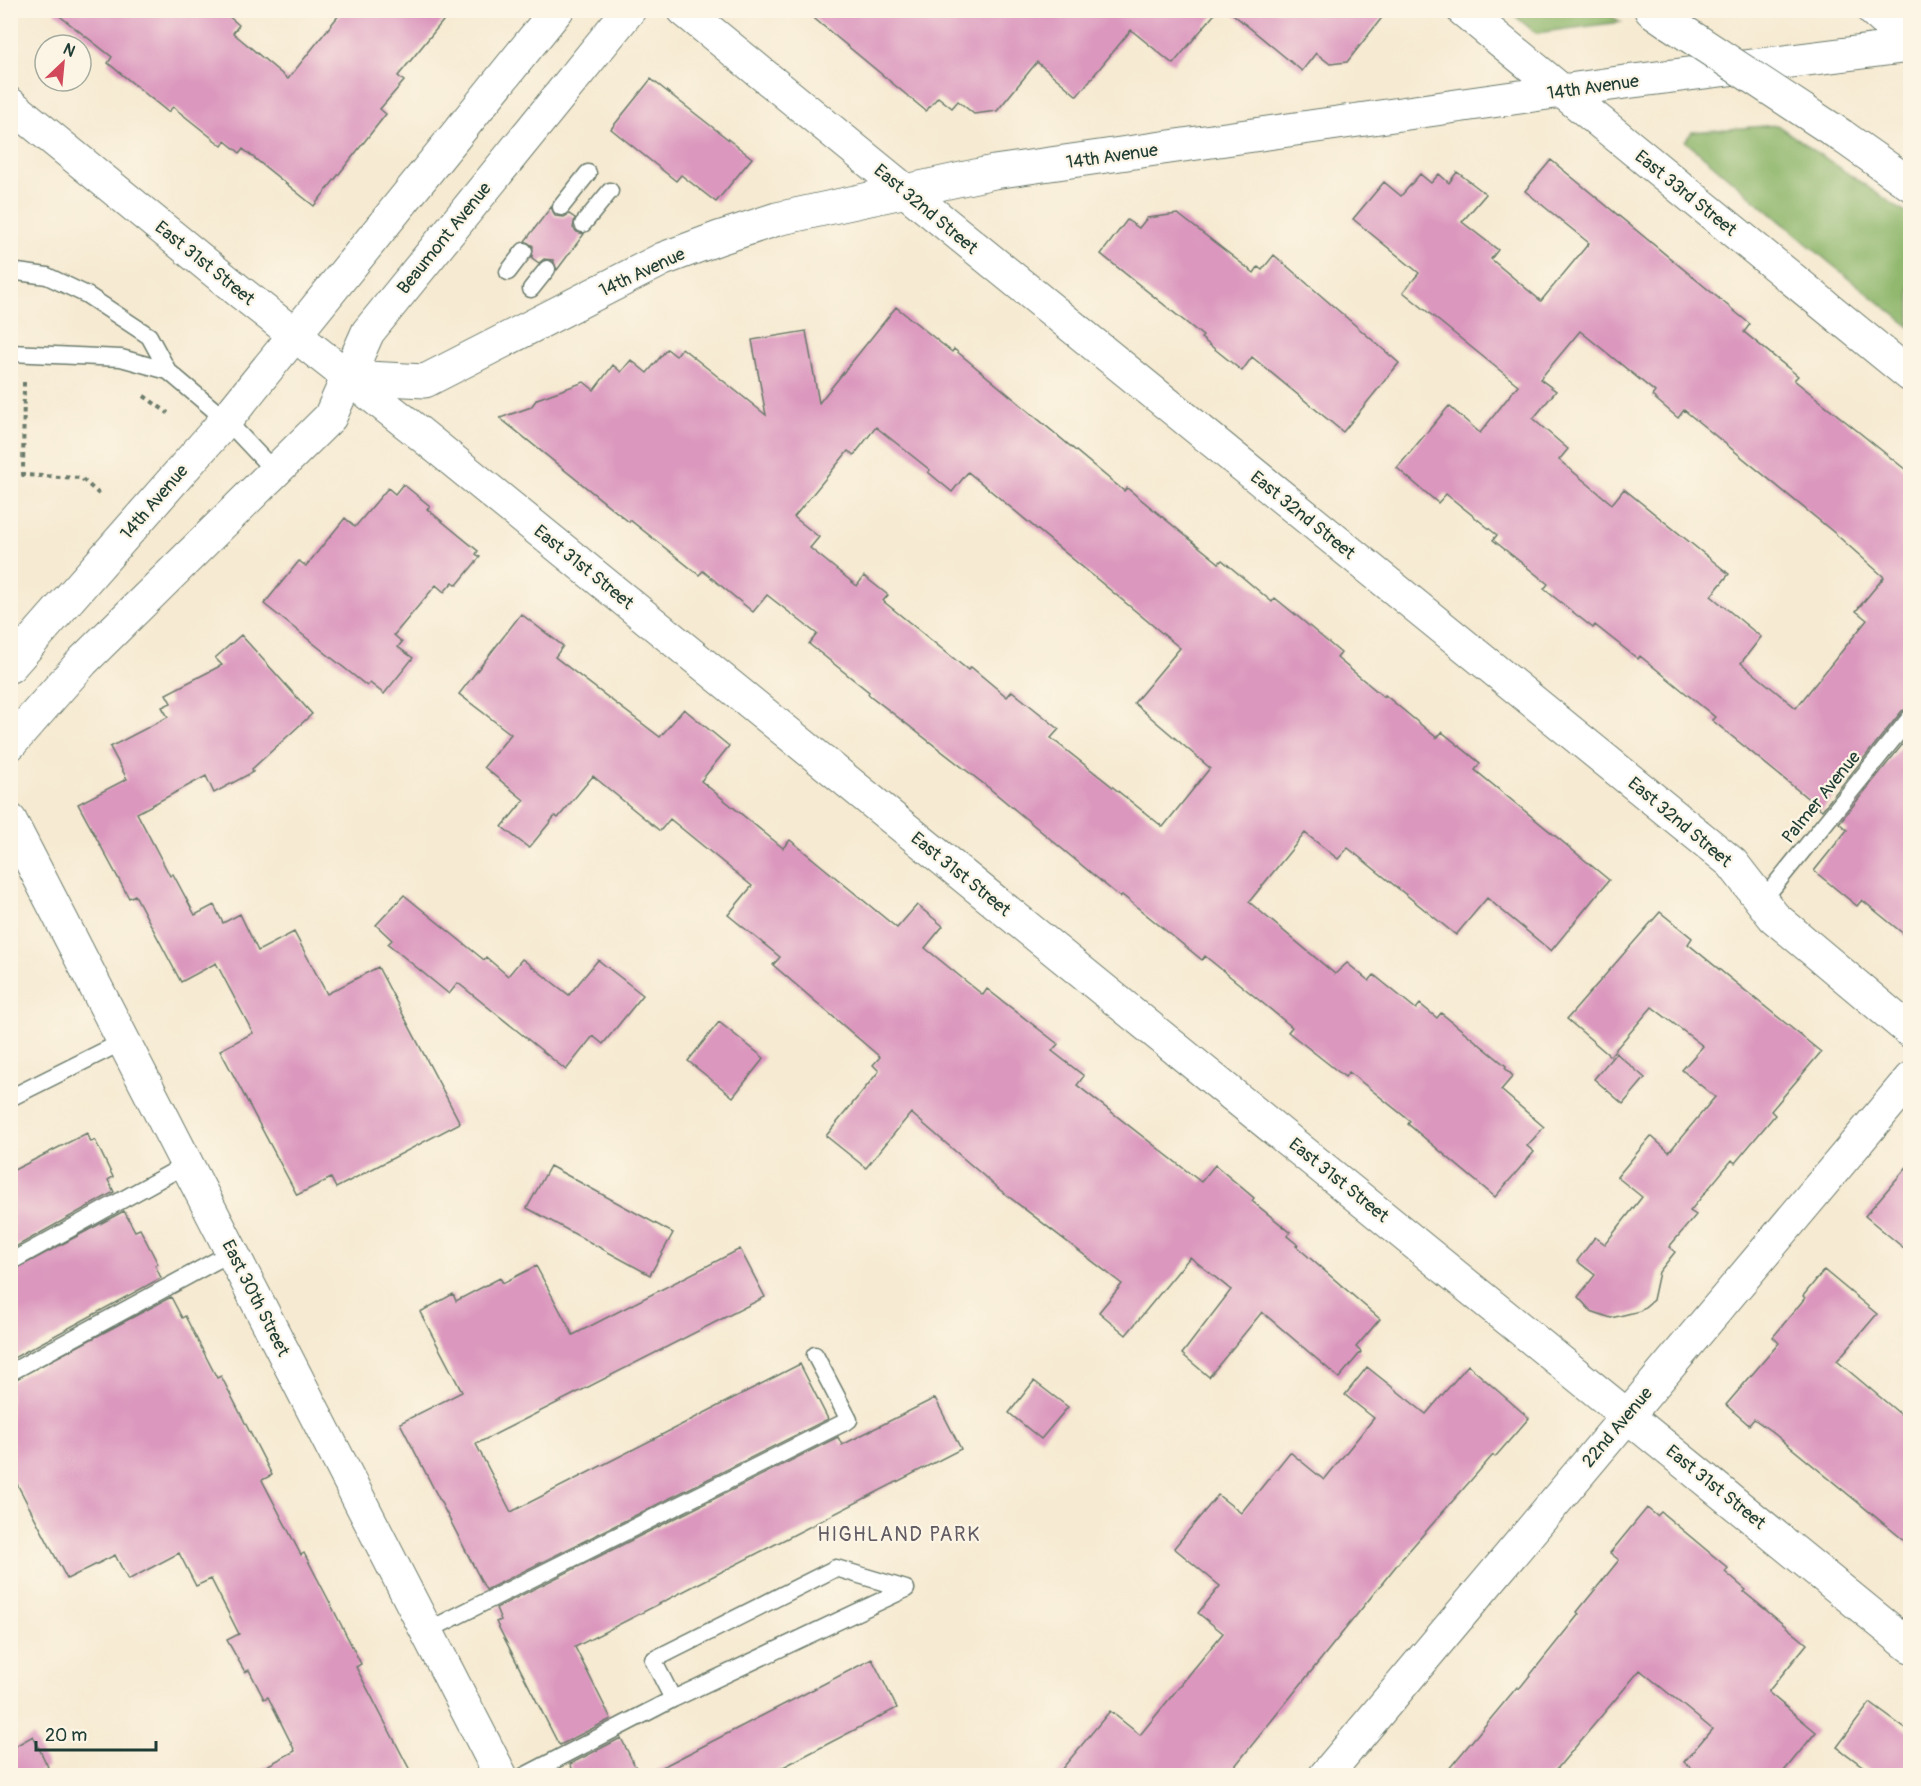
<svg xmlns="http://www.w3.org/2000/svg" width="1921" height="1786" viewBox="0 0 1921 1786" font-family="Pangolin,sans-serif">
  <rect width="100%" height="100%" fill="#fcf5e5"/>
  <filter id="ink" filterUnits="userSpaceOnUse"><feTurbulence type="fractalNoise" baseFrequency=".0167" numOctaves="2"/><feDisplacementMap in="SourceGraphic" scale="12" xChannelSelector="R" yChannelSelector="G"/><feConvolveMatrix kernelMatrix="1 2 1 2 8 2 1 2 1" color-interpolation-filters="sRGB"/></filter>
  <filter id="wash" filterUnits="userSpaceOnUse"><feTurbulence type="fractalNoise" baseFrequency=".008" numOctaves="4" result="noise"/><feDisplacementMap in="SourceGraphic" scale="24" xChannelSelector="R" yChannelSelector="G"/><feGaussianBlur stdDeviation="1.35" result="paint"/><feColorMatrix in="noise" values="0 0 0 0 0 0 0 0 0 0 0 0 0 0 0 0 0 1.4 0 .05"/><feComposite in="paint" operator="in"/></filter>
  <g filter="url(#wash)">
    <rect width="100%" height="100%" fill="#f6ead2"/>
    <path fill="#91b86e" stroke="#587a51" stroke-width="1.5" d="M 1509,11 L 1603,11 L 1621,22 L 1536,33 Z
      M 1777,125 L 1910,216 L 1910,327 L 1830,263 L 1685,141 L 1692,132 Z"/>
    <g id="blocks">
      <path fill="#db97be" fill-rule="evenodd" d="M 52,10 L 221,10 L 239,25 L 233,33 L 288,79 L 343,10 L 452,10 L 398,76 L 404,81 L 380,109 L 386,114 L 314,206 L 243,149 L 240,153 L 225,141 L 222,146 L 173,107 L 168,112 L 108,63 L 112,57 Z
        M 804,10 L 1218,10 L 1173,64 L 1131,30 L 1077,96 L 1037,62 L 997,111 L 974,114 L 958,101 L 952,108 L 938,97 L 926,111 Z
        M 1228,10 L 1388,10 L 1347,62 L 1330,64 L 1316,53 L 1302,71 Z
        M 651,79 L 752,158 L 716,202 L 681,175 L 676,181 L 611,129 Z
        M 1551,160 L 1750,324 L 1744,332 L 1798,376 L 1794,380 L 1911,474 L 1911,708 L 1902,711 L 1822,810 L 1712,720 L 1715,717 L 1640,656 L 1638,659 L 1595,625 L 1593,628 L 1544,589 L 1548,584 L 1493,540 L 1497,535 L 1446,494 L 1438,503 L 1397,468 L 1449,406 L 1480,433 L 1518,385 L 1403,292 L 1419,273 L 1353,219 L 1384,182 L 1401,196 L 1420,174 L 1431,183 L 1439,174 L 1449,183 L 1457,172 L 1486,194 L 1462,222 L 1498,250 L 1491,259 L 1541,301 L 1589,243 L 1525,191 ZM 1580,331 L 1655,392 L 1652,396 L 1678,418 L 1684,410 L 1831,530 L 1884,577 L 1856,611 L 1867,620 L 1796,708 L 1741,663 L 1761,637 L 1711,596 L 1729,574 L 1624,489 L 1612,504 L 1559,460 L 1568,449 L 1533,419 L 1556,391 L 1540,379 Z
        M 551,207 L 555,216 L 564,217 L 569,214 L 575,218 L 573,228 L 577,232 L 584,234 L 557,270 L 553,260 L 544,259 L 539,263 L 532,258 L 533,246 L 525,241 Z
        M 1178,214 L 1254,273 L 1258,267 L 1262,270 L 1274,255 L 1399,363 L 1343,432 L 1252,357 L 1242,371 L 1201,338 L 1203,336 L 1101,254 L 1127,220 L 1139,228 L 1147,218 Z
        M 896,307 L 952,352 L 954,349 L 1124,491 L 1127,488 L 1219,563 L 1222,560 L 1272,602 L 1275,598 L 1302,620 L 1341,653 L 1337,658 L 1384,697 L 1385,695 L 1437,738 L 1442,732 L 1480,763 L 1475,770 L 1609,880 L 1551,951 L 1487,898 L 1456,935 L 1348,848 L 1338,859 L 1305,833 L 1249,902 L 1335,974 L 1347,963 L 1369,981 L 1374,975 L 1416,1009 L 1420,1004 L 1437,1018 L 1441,1013 L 1506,1066 L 1505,1068 L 1513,1076 L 1501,1090 L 1544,1127 L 1527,1146 L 1534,1152 L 1495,1197 L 1408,1124 L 1410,1121 L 1349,1072 L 1345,1077 L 1288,1032 L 1292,1027 L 1205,956 L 1202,960 L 1122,895 L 1120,897 L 989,788 L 868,694 L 869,692 L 809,644 L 817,634 L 767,595 L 753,612 L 703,571 L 699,575 L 630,520 L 629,522 L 500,418 L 531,407 L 537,399 L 584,382 L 594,390 L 613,365 L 621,372 L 631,360 L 647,373 L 667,349 L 676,356 L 682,348 L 766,415 L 752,340 L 806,331 L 819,403 ZM 876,427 L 930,470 L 928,472 L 952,492 L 968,472 L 1180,648 L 1134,703 L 1210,768 L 1163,827 L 1051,738 L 1059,729 L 1012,691 L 1007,697 L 971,667 L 968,670 L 883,601 L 888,595 L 864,576 L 857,586 L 810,548 L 819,537 L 794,517 L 848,451 L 854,455 Z
        M 403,484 L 430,506 L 427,509 L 478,551 L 476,554 L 480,557 L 457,585 L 453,582 L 444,592 L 436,585 L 394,635 L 402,642 L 398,647 L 413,658 L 384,694 L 370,683 L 367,686 L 264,604 L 299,561 L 306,566 L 345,518 L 355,527 L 388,488 L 395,494 Z
        M 521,614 L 563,646 L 555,657 L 660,737 L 684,709 L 729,746 L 701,781 L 783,848 L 790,840 L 897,928 L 917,905 L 943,926 L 925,948 L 983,995 L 987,989 L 1058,1044 L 1052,1051 L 1084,1076 L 1077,1085 L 1201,1182 L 1215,1165 L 1254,1198 L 1252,1201 L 1290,1232 L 1287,1236 L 1298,1245 L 1296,1246 L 1380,1319 L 1356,1347 L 1361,1352 L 1339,1378 L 1262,1312 L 1209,1377 L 1182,1354 L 1231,1290 L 1190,1257 L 1126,1335 L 1099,1312 L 1122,1284 L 1000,1190 L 911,1113 L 866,1168 L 826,1136 L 879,1071 L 873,1065 L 880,1057 L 773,965 L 780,957 L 728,915 L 752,886 L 670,819 L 660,831 L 593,776 L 558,818 L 555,816 L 529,848 L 502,827 L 524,800 L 484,767 L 511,734 L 459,694 Z
        M 241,635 L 312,714 L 252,769 L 253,772 L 214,793 L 206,776 L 137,813 L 170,876 L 173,874 L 195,915 L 214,905 L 223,923 L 240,914 L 258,951 L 294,932 L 327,994 L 378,967 L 460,1123 L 336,1188 L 331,1178 L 297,1195 L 220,1050 L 253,1033 L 216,963 L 181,982 L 135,895 L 129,898 L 78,804 L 127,779 L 110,747 L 168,717 L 162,707 L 171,703 L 166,694 L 222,665 L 215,658 Z
        M 1911,734 L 1911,940 L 1862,900 L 1857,906 L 1814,871 L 1847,830 L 1839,823 Z
        M 404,895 L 484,960 L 486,957 L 508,976 L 522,959 L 569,995 L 598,960 L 643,995 L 603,1044 L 593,1036 L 566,1070 L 458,983 L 449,994 L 388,944 L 392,940 L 376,925 Z
        M 1660,912 L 1692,938 L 1688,944 L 1821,1052 L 1771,1111 L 1775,1115 L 1735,1163 L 1732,1160 L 1690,1211 L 1696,1215 L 1669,1247 L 1675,1252 L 1659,1272 L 1653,1300 L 1640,1311 L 1611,1318 L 1591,1311 L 1578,1297 L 1595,1275 L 1577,1261 L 1595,1237 L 1605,1244 L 1642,1197 L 1617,1177 L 1651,1136 L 1669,1152 L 1715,1097 L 1682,1070 L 1703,1046 L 1652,1007 L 1610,1056 L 1567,1019 Z
        M 719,1022 L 764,1058 L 733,1097 L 688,1061 Z
        M 1616,1053 L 1645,1078 L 1623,1104 L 1594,1079 Z
        M 87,1133 L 91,1142 L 95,1140 L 113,1177 L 108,1180 L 114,1192 L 10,1250 L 10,1172 Z
        M 1911,1162 L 1911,1254 L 1865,1216 Z
        M 550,1166 L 673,1233 L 650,1275 L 527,1208 Z
        M 124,1211 L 135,1231 L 140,1229 L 158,1264 L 155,1265 L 161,1278 L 10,1360 L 10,1272 Z
        M 740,1249 L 765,1297 L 476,1444 L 511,1512 L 800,1364 L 828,1419 L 486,1590 L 400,1423 L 462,1392 L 420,1312 L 453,1294 L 456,1301 L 500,1278 L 503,1283 L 536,1266 L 573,1335 Z
        M 1824,1270 L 1877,1314 L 1837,1361 L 1911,1423 L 1911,1546 L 1771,1431 L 1754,1419 L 1749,1425 L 1726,1405 L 1779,1343 L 1773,1337 L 1805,1298 L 1803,1296 Z
        M 171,1297 L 182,1318 L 185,1316 L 217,1378 L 221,1376 L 272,1475 L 262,1480 L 301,1555 L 304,1553 L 327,1597 L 361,1664 L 356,1667 L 413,1776 L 248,1776 L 295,1751 L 268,1697 L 264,1699 L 249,1670 L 245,1672 L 227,1640 L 239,1634 L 211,1579 L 196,1586 L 179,1553 L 128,1580 L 115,1555 L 67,1579 L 16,1482 L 10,1482 L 10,1382 Z
        M 1468,1365 L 1529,1418 L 1495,1457 L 1493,1455 L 1400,1561 L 1227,1776 L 1056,1776 L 1110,1711 L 1140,1735 L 1223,1633 L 1198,1613 L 1220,1586 L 1174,1548 L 1218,1495 L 1241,1513 L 1290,1452 L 1324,1480 L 1374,1418 L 1345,1395 L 1367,1367 L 1426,1414 Z
        M 1034,1381 L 1068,1407 L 1041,1439 L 1009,1413 Z
        M 935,1398 L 961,1449 L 575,1647 L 611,1719 L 560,1745 L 558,1743 L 496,1622 L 501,1620 L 496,1608 L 838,1437 L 842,1445 Z
        M 1647,1508 L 1657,1516 L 1661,1512 L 1728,1568 L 1725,1572 L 1746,1590 L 1744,1592 L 1807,1644 L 1768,1692 L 1816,1732 L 1780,1776 L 1700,1776 L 1684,1762 L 1712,1729 L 1640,1670 L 1551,1776 L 1443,1776 L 1517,1687 L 1519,1689 L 1579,1614 L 1577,1612 L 1619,1560 L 1610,1553 Z
        M 872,1659 L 897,1708 L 766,1776 L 645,1776 Z
        M 1870,1703 L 1911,1733 L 1911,1776 L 1876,1776 L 1837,1747 Z
        M 33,1736 L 48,1767 L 30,1776 L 10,1776 L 10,1749 Z
        M 621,1738 L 640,1776 L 576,1776 L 570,1764 Z"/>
    </g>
  </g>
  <g filter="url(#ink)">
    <use href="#blocks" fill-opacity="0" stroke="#6a7a6b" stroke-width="1.5"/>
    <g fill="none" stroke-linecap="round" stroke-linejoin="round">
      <defs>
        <path id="lane" d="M 561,207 L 588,173
          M 583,224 L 610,191
          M 10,271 L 47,276 L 87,295 L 149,336 L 168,371 L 226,420 L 275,472
          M 508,272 L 524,251
          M 531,289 L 547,269
          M 10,353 L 121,358 L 168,371
          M 1762,901 L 1910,718
          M 10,1098 L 124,1041
          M 10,1262 L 187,1164
          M 11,1372 L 232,1252
          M 427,1631 L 849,1420 L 815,1355
          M 673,1699 L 653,1660 L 836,1568 L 906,1589
          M 524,1776 L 673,1699 L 906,1589"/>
        <path id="street" d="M 1562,91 L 1910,375
          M 10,104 L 239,291 L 418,432 L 1910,1646
          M 908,193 L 1732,863 L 1774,917 L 1910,1031
          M 10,820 L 501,1776
          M 1325,1776 L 1910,1079"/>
        <path id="secondary" d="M 684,10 L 908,193
          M 1463,10 L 1562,91
          M 348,377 L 425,381 L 663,259 L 719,238 L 777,219 L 994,172 L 1625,82 L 1910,46
          M 10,666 L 226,420 L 557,10
          M 10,744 L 83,661 L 330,417 L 368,332 L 629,10"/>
        <path id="highway" d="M 1651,10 L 1670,23
          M 1873,10 L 1910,43
          M 1842,136 L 1910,184"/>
      </defs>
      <use href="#lane" stroke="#6a7a6b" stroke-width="19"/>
      <use href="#street" stroke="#6a7a6b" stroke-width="35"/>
      <use href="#secondary" stroke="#6a7a6b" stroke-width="35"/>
      <use href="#highway" stroke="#6a7a6b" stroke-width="35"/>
      <path stroke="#6a7a6b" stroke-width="4" stroke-dasharray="4.5 4.5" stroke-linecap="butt" d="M 24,382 L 23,475 L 81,478 L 99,494
        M 144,396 L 168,413"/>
      <use href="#lane" stroke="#fff" stroke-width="16"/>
      <use href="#street" stroke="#fff" stroke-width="33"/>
      <use href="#secondary" stroke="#fff" stroke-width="33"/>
      <use href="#highway" stroke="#fff" stroke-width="33"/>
      <defs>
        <path id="highway-bridge" d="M 1670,23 L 1842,136"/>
      </defs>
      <use href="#highway-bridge" stroke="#6a7a6b" stroke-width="35" stroke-linecap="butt"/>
      <use href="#highway-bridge" stroke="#fff" stroke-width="33"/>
    </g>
  </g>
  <g text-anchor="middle" stroke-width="4.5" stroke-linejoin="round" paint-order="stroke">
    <g font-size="18" fill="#1f3d34" stroke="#fcf5e5">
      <text transform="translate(1593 87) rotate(-8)" y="6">14th Avenue</text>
      <text transform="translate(1112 156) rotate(-8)" y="6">14th Avenue</text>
      <text transform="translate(1686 193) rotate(39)" y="6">East 33rd Street</text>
      <text transform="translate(926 209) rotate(40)" y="6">East 32nd Street</text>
      <text transform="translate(444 238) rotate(-51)" y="6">Beaumont Avenue</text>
      <text transform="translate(205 263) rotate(39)" y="6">East 31st Street</text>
      <text transform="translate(642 272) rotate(-25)" y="6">14th Avenue</text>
      <text transform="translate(154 502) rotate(-49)" y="6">14th Avenue</text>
      <text transform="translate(1303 515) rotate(39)" y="6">East 32nd Street</text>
      <text transform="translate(584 567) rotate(39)" y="6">East 31st Street</text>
      <text transform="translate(1821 797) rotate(-51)" y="6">Palmer Avenue</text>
      <text transform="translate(1680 822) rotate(40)" y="6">East 32nd Street</text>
      <text transform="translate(961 874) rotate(39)" y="6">East 31st Street</text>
      <text transform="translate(1339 1180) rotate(39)" y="6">East 31st Street</text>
      <text transform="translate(256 1298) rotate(63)" y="6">East 30th Street</text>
      <text transform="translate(1617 1427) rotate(-50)" y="6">22nd Avenue</text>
      <text transform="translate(1716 1487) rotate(39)" y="6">East 31st Street</text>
    </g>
    <g font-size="20" letter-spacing="1.5" fill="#615c64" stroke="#fcf5e5">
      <text x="899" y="1541">HIGHLAND PARK</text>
    </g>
  </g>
  <rect width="1921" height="1786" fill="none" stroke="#fcf5e5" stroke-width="36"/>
  <g transform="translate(63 63) rotate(26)"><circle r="28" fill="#fcf5e5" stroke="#a4ab9e" stroke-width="1.5"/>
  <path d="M0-4.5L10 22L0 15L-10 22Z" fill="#d1495b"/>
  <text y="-9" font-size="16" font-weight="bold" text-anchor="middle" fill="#1f3d34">N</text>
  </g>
  <path d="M36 1741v9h120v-9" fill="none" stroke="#1f3d34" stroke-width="3"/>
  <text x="45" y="1741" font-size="18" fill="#1f3d34" stroke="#fcf5e5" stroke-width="4.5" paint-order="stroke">20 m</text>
</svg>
